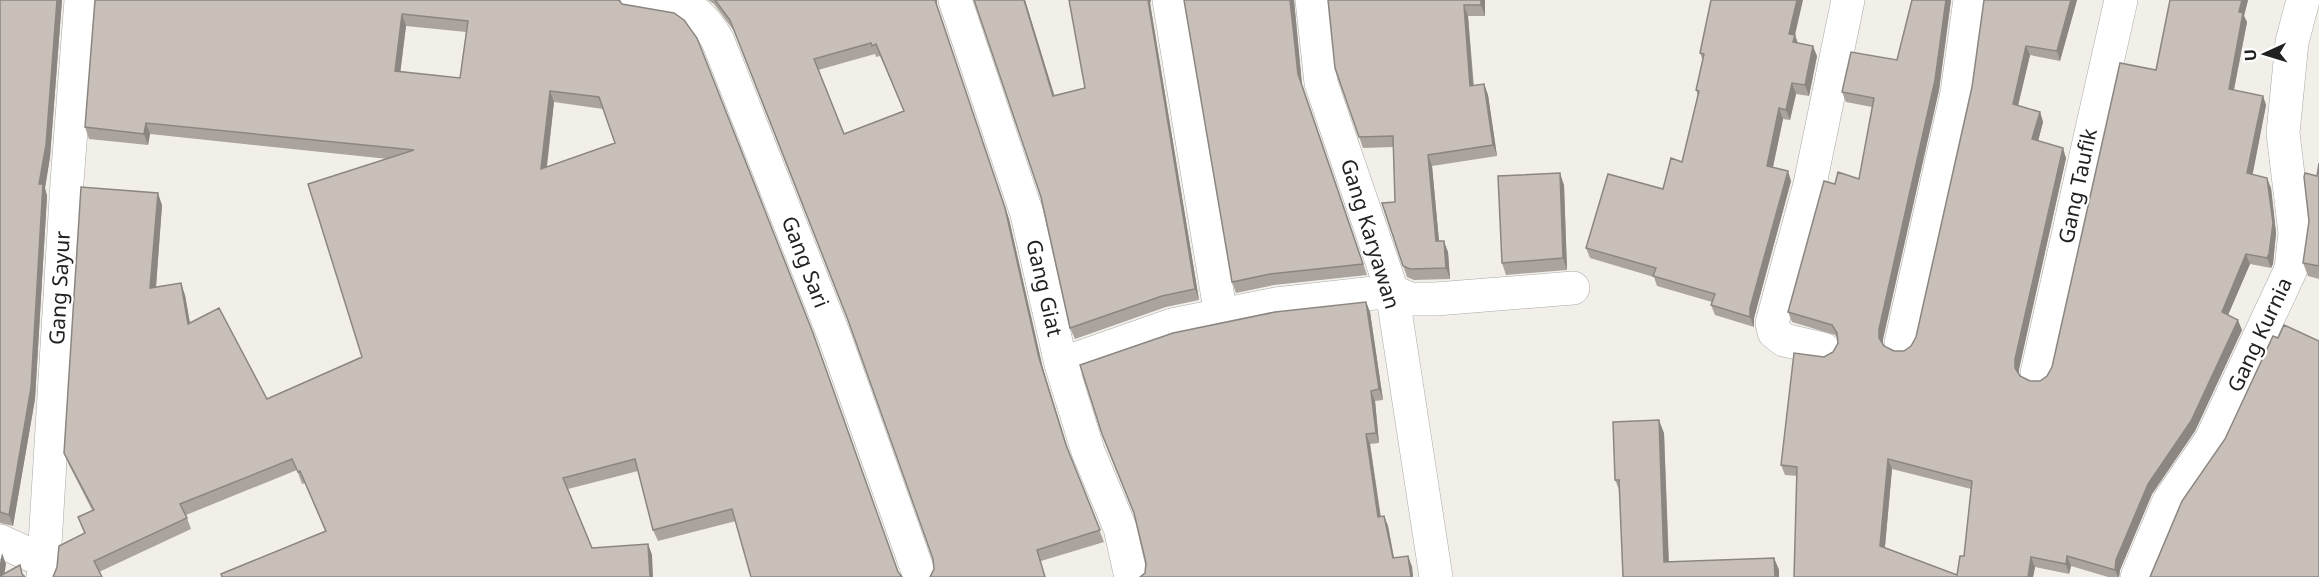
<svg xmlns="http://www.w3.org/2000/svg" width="2319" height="577" viewBox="0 0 2319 577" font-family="'Noto Sans',sans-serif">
  <rect width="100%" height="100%" fill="#f2efe9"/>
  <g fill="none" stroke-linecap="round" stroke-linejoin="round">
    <defs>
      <path id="minor" d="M 637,0 C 680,5 695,0 718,41 L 835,338 L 920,577
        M 955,0 L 1027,214 L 1061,364 L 1088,451 L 1120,528 L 1131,577
        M 1169,0 L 1221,316
        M 1312,0 L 1321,83 L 1392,291 L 1436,577
        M 1901,343 L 1957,93 L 1970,0
        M 1823,349 L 1784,340 L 1774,332 L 1772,323 L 1810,184 L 1848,0
        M 1061,364 L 1172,325 L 1276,304 L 1392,291 L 1410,299 L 1436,299 L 1573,288
        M 2037,373 L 2121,0
        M 0,541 L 44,561
        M 43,577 L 67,182 L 81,0
        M 2137,577 L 2169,501 L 2211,440 L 2291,269 L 2295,233 L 2283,133 L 2292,42 L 2303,0"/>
    </defs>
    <use href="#minor" stroke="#a9a9a9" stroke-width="34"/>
    <use href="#minor" stroke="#fff" stroke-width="33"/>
  </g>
  <path fill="#aba49e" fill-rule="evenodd" d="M 0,0 L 62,0 L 50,157 L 45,188 L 47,196 L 35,399 L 13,526 L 0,523 Z
    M 95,0 L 619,0 L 736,521 L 658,541 L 653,530 L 638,471 L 568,489 L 592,548 L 648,544 L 652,555 L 325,531 L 305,483 L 302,484 L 297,470 L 186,515 L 191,529 L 99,572 L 53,577 L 84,533 L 78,517 L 92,510 L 69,465 L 64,453 L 162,205 L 156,287 L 185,295 L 190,323 L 267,399 L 362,357 L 388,159 L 150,134 L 148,145 L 89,139 L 85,127 ZM 406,26 L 466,32 L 460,78 L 400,72 ZM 554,102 L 603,109 L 615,143 L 547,167 Z
    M 708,0 L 937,0 L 937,6 L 1009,219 L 1043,369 L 1069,452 L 1104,542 L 1041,561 L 934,569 L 933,559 L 852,329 L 734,31 L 714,4 ZM 875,54 L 876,57 L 880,56 L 904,111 L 844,134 L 818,70 Z
    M 974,0 L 1025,0 L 1054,96 L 1085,88 L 1069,0 L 1151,0 L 1150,3 L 1199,300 L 1166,307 L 1075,339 L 1070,328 L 1041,197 Z
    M 1184,0 L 1294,0 L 1302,85 L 1367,275 L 1274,285 L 1236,293 L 1232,282 Z
    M 1328,0 L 1485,0 L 1485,16 L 1468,16 L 1474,86 L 1484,84 L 1488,95 L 1497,156 L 1432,166 L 1439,241 L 1448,252 L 1450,279 L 1414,280 L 1407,277 L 1382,203 L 1395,202 L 1393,147 L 1363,148 L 1335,68 Z
    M 1912,0 L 1951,0 L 1939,90 L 1883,339 L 1883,344 L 1884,346 L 1894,351 L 1904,351 L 1911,346 L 1916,337 L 1972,87 L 2077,0 L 2060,61 L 2030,55 L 2018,106 L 2040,112 L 2043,122 L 2038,141 L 2066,158 L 2019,369 L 2019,374 L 2020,376 L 2030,381 L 2040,381 L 2047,376 L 2052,367 L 2156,70 L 2170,0 L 2248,0 L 2244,16 L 2247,22 L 2234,90 L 2263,96 L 2266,105 L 2252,175 L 2271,188 L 2276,233 L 2273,264 L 2271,268 L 2250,264 L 2228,315 L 2242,330 L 2195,431 L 2152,494 L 2120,570 L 2119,577 L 2108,577 L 2071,566 L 2069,574 L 2035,567 L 2033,577 L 1794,577 L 1797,476 L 1785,475 L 1781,465 L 1824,357 L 1833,352 L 1838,343 L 1837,338 L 1835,335 L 1792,322 L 1788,312 L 1835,184 L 1859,179 L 1872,107 L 1846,102 L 1842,92 L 1897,60 ZM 1892,469 L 1971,489 L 1964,556 L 1957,575 L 1885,548 Z
    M 1795,35 L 1798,43 L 1817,56 L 1809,96 L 1796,94 L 1790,120 L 1783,119 L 1773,167 L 1791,181 L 1754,318 L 1754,327 L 1715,315 L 1711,305 L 1712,302 L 1657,286 L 1654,277 L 1590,258 L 1586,248 L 1663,189 L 1682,162 L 1698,96 L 1696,90 L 1703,61 L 1700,53 Z
    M 2319,163 L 2319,279 L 2308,276 L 2303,263 Z
    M 1564,185 L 1567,270 L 1506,275 L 1502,263 Z
    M 1366,302 L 1370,312 L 1383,400 L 1375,401 L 1379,443 L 1370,444 L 1381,517 L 1384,516 L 1388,526 L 1394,558 L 1408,556 L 1412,567 L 1413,577 L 1140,577 L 1145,573 L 1146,563 L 1135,516 L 1102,434 Z
    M 1664,433 L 1669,562 L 1774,558 L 1779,570 L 1623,577 L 1620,492 L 1615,480 Z"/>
  <path fill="#8b8681" d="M 57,0 L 62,0 L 50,157 L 45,188 L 47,196 L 35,399 L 13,526 L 9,515 Z
    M 935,0 L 937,0 L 937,6 L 1009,219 L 1043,369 L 1070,457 L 1039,358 Z
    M 1024,0 L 1025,0 L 1058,107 L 1053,96 Z
    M 1148,0 L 1151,0 L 1150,3 L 1199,300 L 1195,289 Z
    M 1290,0 L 1294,0 L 1302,85 L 1367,275 L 1298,74 Z
    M 1481,0 L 1485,0 L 1485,16 L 1481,5 Z
    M 1797,0 L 1803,0 L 1795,35 L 1798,45 L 1793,42 L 1789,34 Z
    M 1946,0 L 1951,0 L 1939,90 L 1883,339 L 1883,348 L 1879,338 L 1879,329 Z
    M 2071,0 L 2077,0 L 2060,61 L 2057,51 Z
    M 2242,0 L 2248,0 L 2244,16 L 2247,22 L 2232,99 L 2229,89 L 2239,12 Z
    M 1464,5 L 1468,16 L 1474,97 L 1470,86 Z
    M 402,14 L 406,26 L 399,83 L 395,71 Z
    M 1813,46 L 1817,56 L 1809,96 L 1805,85 Z
    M 2026,46 L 2030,55 L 2016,114 L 2013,104 Z
    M 1792,83 L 1796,94 L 1790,120 L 1786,110 Z
    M 1484,84 L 1488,95 L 1497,156 L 1493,145 Z
    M 550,91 L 554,102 L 545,180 L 541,169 Z
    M 2263,96 L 2266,105 L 2251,183 L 2247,173 Z
    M 1779,108 L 1783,119 L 1771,176 L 1767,166 Z
    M 2040,112 L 2043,122 L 2036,149 L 2032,139 Z
    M 146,123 L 150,134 L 148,145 L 144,134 Z
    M 2063,148 L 2066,158 L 2019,369 L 2019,378 L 2015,368 L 2015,359 Z
    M 1428,155 L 1432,166 L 1440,252 L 1436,241 Z
    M 1788,171 L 1791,181 L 1754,318 L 1754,327 L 1750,317 L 1750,308 Z
    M 1560,173 L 1564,185 L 1567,270 L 1563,258 Z
    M 2267,178 L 2271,188 L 2276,233 L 2273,264 L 2271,268 L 2267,258 Z
    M 158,193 L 162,205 L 155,300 L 150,288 Z
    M 1444,241 L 1448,252 L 1450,279 L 1446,268 Z
    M 2246,254 L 2250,264 L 2225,322 L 2222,312 Z
    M 181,283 L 185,295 L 192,336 L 188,324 Z
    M 1366,302 L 1370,312 L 1383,400 L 1379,389 Z
    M 2238,320 L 2242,330 L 2195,431 L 2152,494 L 2120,570 L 2119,577 L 2118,577 L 2115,570 L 2116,560 L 2148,484 Z
    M 1371,391 L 1375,401 L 1379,443 L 1376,433 Z
    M 1659,420 L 1664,433 L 1669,574 L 1664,562 Z
    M 1366,434 L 1370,444 L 1382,528 L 1378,517 Z
    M 1888,459 L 1892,469 L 1884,556 L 1880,546 Z
    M 1384,516 L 1388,526 L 1396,569 L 1393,558 Z
    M 648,544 L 652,555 L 653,577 L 650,577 Z
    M 2,553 L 6,564 L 4,577 L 0,577 L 0,563 Z
    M 1408,556 L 1412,567 L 1413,577 L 1411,577 Z
    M 2067,556 L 2071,566 L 2069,574 L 2066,564 Z
    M 2031,557 L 2035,567 L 2033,577 L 2028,577 Z
    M 1774,558 L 1779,570 L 1779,577 L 1775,577 Z"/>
  <path fill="#c7bfb8" stroke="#8b8681" stroke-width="1.5" fill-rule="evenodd" d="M 0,0 L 57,0 L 46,145 L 39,184 L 43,184 L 31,388 L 9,515 L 0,512 Z
    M 95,0 L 619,0 L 622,4 L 674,13 L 684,20 L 697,38 L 813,333 L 898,572 L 902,577 L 751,577 L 732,509 L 653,530 L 635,459 L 563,478 L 592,548 L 648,544 L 650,577 L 222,577 L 221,574 L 326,531 L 300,471 L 298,472 L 292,459 L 180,504 L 187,518 L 94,561 L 102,577 L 53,577 L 57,567 L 59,546 L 85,533 L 78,517 L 94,510 L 64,453 L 81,187 L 158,193 L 150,288 L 181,283 L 188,324 L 219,308 L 267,399 L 362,357 L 308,184 L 414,150 L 146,123 L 144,134 L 85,127 ZM 402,14 L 468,21 L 460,78 L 395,71 ZM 550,91 L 599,97 L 615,143 L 541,169 Z
    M 715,0 L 935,0 L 1005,208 L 1039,358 L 1066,445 L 1100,530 L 1037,550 L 1045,577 L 930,577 L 934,569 L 933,559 L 848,320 L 730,20 ZM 871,43 L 872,46 L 876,44 L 904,111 L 844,134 L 814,59 Z
    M 974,0 L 1024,0 L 1053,96 L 1085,88 L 1069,0 L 1148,0 L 1195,289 L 1162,296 L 1070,328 L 1041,197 Z
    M 1184,0 L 1290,0 L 1298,74 L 1363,264 L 1270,274 L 1232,282 Z
    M 1328,0 L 1481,0 L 1481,5 L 1464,5 L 1470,86 L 1484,84 L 1493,145 L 1428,155 L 1436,241 L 1444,241 L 1446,268 L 1410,269 L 1403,266 L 1382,203 L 1395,202 L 1393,136 L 1359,137 L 1335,68 Z
    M 1711,0 L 1797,0 L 1789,34 L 1795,35 L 1793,42 L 1813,46 L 1805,85 L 1792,83 L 1786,110 L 1779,108 L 1767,166 L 1788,171 L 1750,308 L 1750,317 L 1711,305 L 1715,294 L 1653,276 L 1656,268 L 1586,248 L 1608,174 L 1663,189 L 1671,158 L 1682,162 L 1699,91 L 1696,90 L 1704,54 L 1700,53 Z
    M 1912,0 L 1946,0 L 1935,80 L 1879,329 L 1879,338 L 1884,346 L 1894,351 L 1904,351 L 1911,346 L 1916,337 L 1972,87 L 1984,0 L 2071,0 L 2057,51 L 2026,46 L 2013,104 L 2040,112 L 2032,139 L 2063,148 L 2015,359 L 2015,368 L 2020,376 L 2030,381 L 2040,381 L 2047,376 L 2052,367 L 2120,63 L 2156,70 L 2170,0 L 2242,0 L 2239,12 L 2243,13 L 2229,89 L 2263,96 L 2247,173 L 2267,178 L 2273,223 L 2269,254 L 2267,258 L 2246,254 L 2222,312 L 2238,320 L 2191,421 L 2148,484 L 2116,560 L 2115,570 L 2067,556 L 2066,564 L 2031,557 L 2028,577 L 1794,577 L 1797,467 L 1781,465 L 1794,353 L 1824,357 L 1833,352 L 1838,343 L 1837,333 L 1832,325 L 1788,312 L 1824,181 L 1835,184 L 1838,172 L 1859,179 L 1874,98 L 1842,92 L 1851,52 L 1897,60 ZM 1888,459 L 1972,481 L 1964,556 L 1960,556 L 1957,575 L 1880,546 Z
    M 2319,163 L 2319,266 L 2303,263 L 2309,221 L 2304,177 L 2305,173 L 2317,176 Z
    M 1560,173 L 1563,258 L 1502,263 L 1498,176 Z
    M 1366,302 L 1379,389 L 1371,391 L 1376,433 L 1366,434 L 1378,517 L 1384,516 L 1393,558 L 1408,556 L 1411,577 L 1140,577 L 1145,573 L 1146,563 L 1134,513 L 1102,434 L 1080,365 L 1173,333 L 1275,312 Z
    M 2284,325 L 2319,341 L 2319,577 L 2150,577 L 2182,501 L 2225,439 L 2273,336 L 2278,338 Z
    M 1659,420 L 1664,562 L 1774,558 L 1775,577 L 1623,577 L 1619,480 L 1615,480 L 1613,422 Z
    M 20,565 L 22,574 L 25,577 L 0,577 L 0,576 Z"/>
  <g text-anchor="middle" stroke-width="4.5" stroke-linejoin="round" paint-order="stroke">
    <g font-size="21" fill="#222" stroke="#fff">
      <text transform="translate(2078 186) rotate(-78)" y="7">Gang Taufik</text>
      <text transform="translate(1370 234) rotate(73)" y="7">Gang Karyawan</text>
      <text transform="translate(805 262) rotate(69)" y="7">Gang Sari</text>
      <text transform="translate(60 288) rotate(-87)" y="7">Gang Sayur</text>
      <text transform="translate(1044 288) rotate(77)" y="7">Gang Giat</text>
      <text transform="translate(2260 335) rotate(-65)" y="7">Gang Kurnia</text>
    </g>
  </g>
  <g transform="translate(2265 54) rotate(266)" stroke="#ffffff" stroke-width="4.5" paint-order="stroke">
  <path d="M0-4.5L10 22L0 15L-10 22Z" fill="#222222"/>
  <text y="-9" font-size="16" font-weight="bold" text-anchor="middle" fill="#222222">U</text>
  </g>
</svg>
